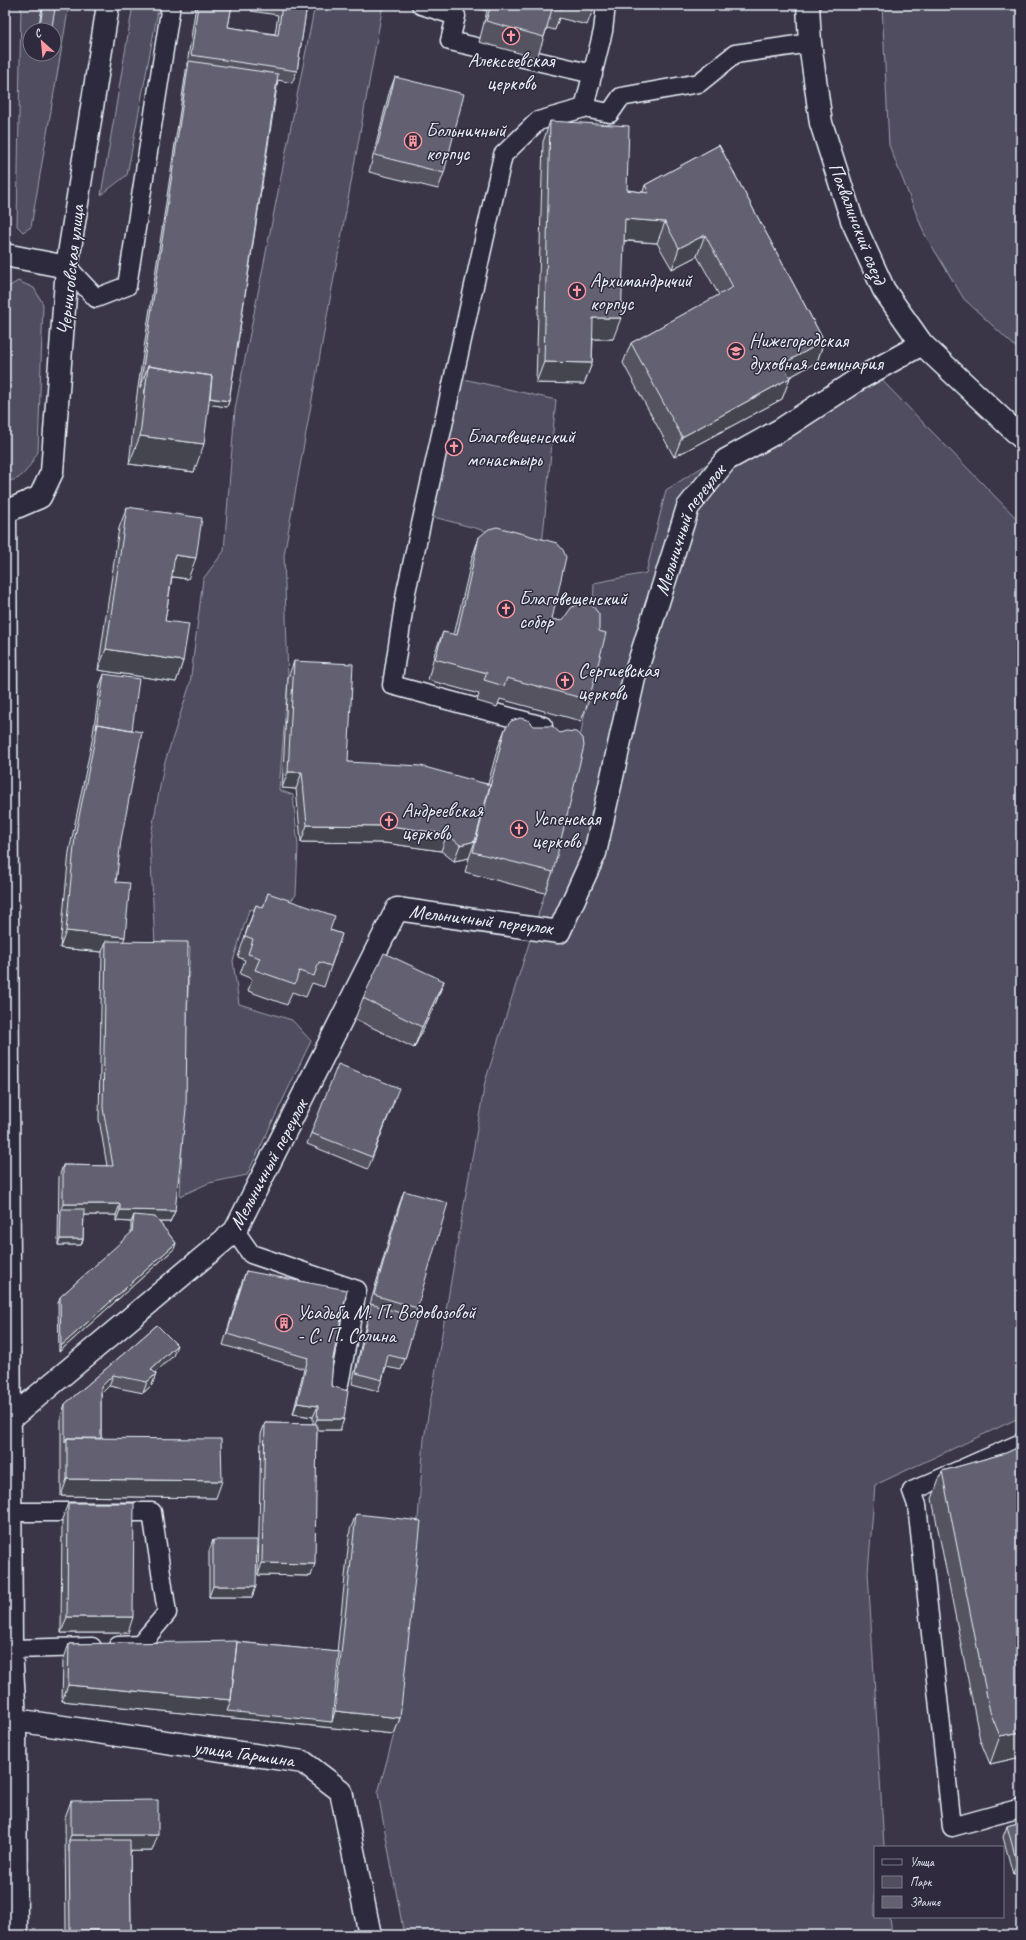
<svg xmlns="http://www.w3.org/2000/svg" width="1026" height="1940" viewBox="0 0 1026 1940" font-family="Caveat,sans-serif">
  <rect width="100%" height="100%" fill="#3a3648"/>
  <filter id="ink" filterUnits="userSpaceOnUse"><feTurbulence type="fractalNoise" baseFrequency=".025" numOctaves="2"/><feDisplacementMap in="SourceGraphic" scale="8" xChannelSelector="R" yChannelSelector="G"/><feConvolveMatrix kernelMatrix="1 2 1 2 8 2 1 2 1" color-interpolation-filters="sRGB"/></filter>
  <g filter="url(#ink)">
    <path fill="#504e5f" stroke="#9ca0ac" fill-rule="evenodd" d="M 21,5 L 69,5 L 31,227 L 23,232 L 17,226 ZM 30,30 L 54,30 L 54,54 L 30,54 Z
      M 133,5 L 159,5 L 127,175 L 101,195 Z
      M 315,5 L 383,5 L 284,555 L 288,678 L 279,790 L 293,795 L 298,846 L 296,895 L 282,910 L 266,907 L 249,910 L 233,961 L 239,1004 L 292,1020 L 311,1041 L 247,1175 L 209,1183 L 180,1196 L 190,947 L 155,946 L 150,840 L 164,765 L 190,684 L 203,579 L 224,551 L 235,409 Z
      M 882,5 L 1021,5 L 1021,352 L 964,299 L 924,233 L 889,145 Z
      M 18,281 L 34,288 L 43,304 L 38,452 C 31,463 21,486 5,479 L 5,289 Z
      M 866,364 L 1021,523 L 1021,1417 L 875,1485 L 868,1572 L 884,1847 L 875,1847 L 875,1917 L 890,1917 L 892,1935 L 404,1935 L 378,1793 L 394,1734 L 417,1532 L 424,1439 L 485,1082 L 545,893 L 573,782 L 583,721 L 600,653 L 592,635 L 594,583 L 646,573 L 666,490 Z
      M 459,378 L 556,400 L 542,546 L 430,516 Z"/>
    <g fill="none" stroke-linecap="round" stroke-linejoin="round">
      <defs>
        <path id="lane" d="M 421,5 L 456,16 L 450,41 L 593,74
          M 584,108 L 603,31 L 606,5
          M 67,267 L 96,298 L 127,286 L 171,5
          M 543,726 L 392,685 L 406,592 L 503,155 L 538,121 L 584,108 L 610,113 L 621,97 L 699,83 L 735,54 L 810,43
          M 235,1231 L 251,1254 L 357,1290 L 339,1384
          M 1021,1443 L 912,1491 L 917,1505 L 952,1827 L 1021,1808
          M 10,1512 L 152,1512 L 167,1613 L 140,1645 L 118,1646
          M 11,1649 L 92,1647"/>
        <g id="street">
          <path d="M 5,255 L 67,267"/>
          <path d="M 5,512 L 11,1649 L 15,1720 L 16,1935"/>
          <path d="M 5,512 L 40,497 L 52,472 L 67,267 L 108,5"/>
          <path id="s1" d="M 10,1419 L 235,1231 L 397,909 L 559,932 L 595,853 L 634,678 L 688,507 L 726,460 L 782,429 L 857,380 L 922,344"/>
          <path d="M 15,1720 L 303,1762 L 341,1791 L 370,1935"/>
        </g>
        <path id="secondary" d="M 808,5 L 810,43 L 821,123 L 852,220 L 884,290 L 922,344 L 1021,437"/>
      </defs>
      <use href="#lane" stroke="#e8f1f8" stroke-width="21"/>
      <use href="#street" stroke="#e8f1f8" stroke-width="25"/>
      <use href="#secondary" stroke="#e8f1f8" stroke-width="25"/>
      <use href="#lane" stroke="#2f2a3d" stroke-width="18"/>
      <use href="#street" stroke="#2f2a3d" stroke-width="22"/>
      <use href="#secondary" stroke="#2f2a3d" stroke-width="22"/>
    </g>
    <path fill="#555361" stroke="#e8f1f8" d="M 196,5 L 232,5 L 228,27 L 275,34 L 278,15 L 251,11 L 252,5 L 307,5 L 297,71 L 292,83 L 278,80 L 229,401 L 227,407 L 209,404 L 194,472 L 129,464 L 137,394 Z
      M 480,5 L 595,5 L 587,25 L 559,18 L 555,30 L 547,28 L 537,58 L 479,42 L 487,11 L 479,9 Z
      M 43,7 L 52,26 L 51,30 L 38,30 L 41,13 Z
      M 395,77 L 444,173 L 438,189 L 369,172 L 389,93 Z
      M 550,121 L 627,190 L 643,192 L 645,185 L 719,145 L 824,341 L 817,362 L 790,377 L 782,399 L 674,457 L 623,363 L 631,343 L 719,295 L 697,256 L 672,269 L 657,243 L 624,241 L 613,339 L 593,339 L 592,363 L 584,384 L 536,383 L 543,142 Z
      M 127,507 L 188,579 L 172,577 L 165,621 L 183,661 L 176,682 L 98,670 L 119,528 Z
      M 479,537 L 552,619 L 589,700 L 581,721 L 500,699 L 497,707 L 477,701 L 479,694 L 428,680 L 435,652 L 443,632 L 454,635 L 472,558 Z
      M 294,661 L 348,762 L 488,784 L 497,750 L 505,729 L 553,872 L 545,893 L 465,872 L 469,858 L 454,861 L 441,851 L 385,843 L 301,842 L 296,789 L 282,788 L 288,678 Z
      M 104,674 L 132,730 L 116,882 L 123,942 L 175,1211 L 170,1222 L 159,1222 L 176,1243 L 174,1249 L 59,1352 L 58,1303 L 60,1297 L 131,1234 L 131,1222 L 116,1221 L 116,1215 L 84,1215 L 83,1239 L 81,1245 L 58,1245 L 59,1177 L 63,1165 L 107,1166 L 99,1119 L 102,952 L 60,948 L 69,852 L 92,741 L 100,685 Z
      M 268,893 L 330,930 L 342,934 L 324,987 L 312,983 L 306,997 L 292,992 L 287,1005 L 248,991 L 252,979 L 240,974 L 245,960 L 238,957 L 248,926 L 256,905 L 263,908 Z
      M 444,981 L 436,1002 L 414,1048 L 355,1019 L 363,998 Z
      M 395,1099 L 368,1169 L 307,1144 L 311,1133 Z
      M 404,1191 L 417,1308 L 414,1317 L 405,1359 L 401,1370 L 386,1367 L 382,1380 L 378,1391 L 352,1384 L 369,1311 L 368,1311 L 398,1208 Z
      M 246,1271 L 333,1358 L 331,1386 L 344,1419 L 340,1430 L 317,1430 L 311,1576 L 258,1575 L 261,1434 L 265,1423 L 313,1424 L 313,1417 L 293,1414 L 304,1369 L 223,1345 L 242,1282 Z
      M 157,1325 L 173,1356 L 155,1372 L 156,1374 L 152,1385 L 143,1393 L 109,1386 L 101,1394 L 101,1439 L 216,1498 L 61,1496 L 61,1416 L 65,1404 Z
      M 1021,1446 L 1021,1757 L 990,1764 L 980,1740 L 932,1499 L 942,1471 L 1006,1453 Z
      M 68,1503 L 128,1633 L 61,1633 L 62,1519 Z
      M 356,1514 L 400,1718 L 394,1734 L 62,1701 L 63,1661 L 69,1644 L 237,1642 L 337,1652 L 350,1530 Z
      M 213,1540 L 256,1586 L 252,1597 L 209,1597 L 209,1551 Z
      M 71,1801 L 152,1851 L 130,1851 L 131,1930 L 129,1935 L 66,1935 L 65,1817 Z
      M 1021,1822 L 1021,1872 L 1013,1874 L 1003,1837 L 1007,1826 Z"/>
    <path fill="#45444f" stroke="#e8f1f8" d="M 40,25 L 52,26 L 51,30 L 38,30 Z
      M 625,219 L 665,222 L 657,243 L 618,240 Z
      M 705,235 L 697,256 L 672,269 L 679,248 Z
      M 593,318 L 621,318 L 613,339 L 586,339 Z
      M 824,341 L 817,362 L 775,385 L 783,364 Z
      M 544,362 L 592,363 L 584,384 L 536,383 Z
      M 790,378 L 782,399 L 674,457 L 682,437 Z
      M 145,389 L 229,401 L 227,407 L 144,395 Z
      M 140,436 L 204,444 L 194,472 L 129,464 Z
      M 175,555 L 196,558 L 188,579 L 167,576 Z
      M 106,649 L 183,661 L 176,682 L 98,670 Z
      M 288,772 L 302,772 L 296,789 L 282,788 Z
      M 307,825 L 391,826 L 447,834 L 441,851 L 385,843 L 301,842 Z
      M 475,841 L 469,858 L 454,861 L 460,845 Z
      M 66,931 L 125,937 L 119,954 L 106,941 L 102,952 L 60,948 Z
      M 444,981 L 436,1002 L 414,1048 L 422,1027 Z
      M 63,1204 L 120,1204 L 116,1215 L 61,1215 L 61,1209 Z
      M 120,1210 L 175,1211 L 170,1222 L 133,1222 L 134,1215 L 131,1222 L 116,1221 Z
      M 60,1239 L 83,1239 L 81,1245 L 58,1245 Z
      M 176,1243 L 174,1249 L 59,1352 L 61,1346 Z
      M 177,1345 L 173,1356 L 147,1380 L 151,1369 Z
      M 156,1374 L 152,1385 L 143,1393 L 147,1382 Z
      M 113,1375 L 109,1386 L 97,1398 L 101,1387 Z
      M 297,1403 L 318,1406 L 313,1417 L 293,1414 Z
      M 317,1419 L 344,1419 L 340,1430 L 312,1430 Z
      M 67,1479 L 222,1481 L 216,1498 L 61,1496 Z
      M 1021,1508 L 1021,1531 L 1018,1510 Z
      M 262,1563 L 315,1564 L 311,1576 L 258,1575 Z
      M 213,1586 L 256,1586 L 252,1597 L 209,1597 Z
      M 67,1617 L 133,1617 L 128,1633 L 61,1633 Z
      M 68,1685 L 231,1700 L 332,1722 L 335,1711 L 400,1718 L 394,1734 L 62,1701 Z
      M 1021,1732 L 1021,1757 L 990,1764 L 1000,1736 Z
      M 71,1835 L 158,1835 L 152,1851 L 69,1852 L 69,1840 Z
      M 1021,1862 L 1021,1872 L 1013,1874 L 1017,1863 Z
      M 70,1930 L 131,1930 L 129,1935 L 68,1935 Z"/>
    <path fill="#636171" stroke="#e8f1f8" d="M 198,5 L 232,5 L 228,27 L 278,35 L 282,5 L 307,5 L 297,71 L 191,55 Z
      M 491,5 L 564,5 L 562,9 L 553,6 L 544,37 L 486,21 Z
      M 43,7 L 55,9 L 52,26 L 40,25 Z
      M 189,61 L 278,74 L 229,401 L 210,398 L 212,376 L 148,366 L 140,388 Z
      M 395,77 L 464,94 L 444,173 L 375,155 Z
      M 550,121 L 629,126 L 627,190 L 649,193 L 645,185 L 719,145 L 824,341 L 783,364 L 790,378 L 682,437 L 631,343 L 733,287 L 705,235 L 679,248 L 665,222 L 625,219 L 621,318 L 593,318 L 592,363 L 544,362 Z
      M 148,366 L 212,376 L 204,444 L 140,436 Z
      M 127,507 L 202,518 L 196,558 L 175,555 L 165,621 L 189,624 L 183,661 L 106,649 Z
      M 497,527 L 557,543 L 563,550 L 566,557 L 552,619 L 562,621 L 571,608 L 581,602 L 591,604 L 599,614 L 599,631 L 606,633 L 589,700 L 507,678 L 504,686 L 484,680 L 487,673 L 435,659 L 443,632 L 457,635 L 479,537 L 489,529 Z
      M 294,661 L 353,664 L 348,762 L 421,766 L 490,785 L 475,841 L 460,845 L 447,834 L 391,826 L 307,825 L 302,772 L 288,772 Z
      M 104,674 L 139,679 L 132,730 L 98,724 L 96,729 Z
      M 520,718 L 528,720 L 534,726 L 552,726 L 560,733 L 566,731 L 576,732 L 583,738 L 584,746 L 553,872 L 473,852 L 505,729 L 511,721 Z
      M 98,724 L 142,732 L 121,840 L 116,882 L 130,883 L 125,937 L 66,931 L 75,836 Z
      M 268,893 L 335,916 L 330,930 L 342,934 L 331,966 L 319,962 L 314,976 L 299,971 L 295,984 L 255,970 L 260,958 L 248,954 L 253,939 L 245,936 L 256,905 L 263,908 Z
      M 106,941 L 188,942 L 186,1109 L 175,1211 L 120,1210 L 120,1204 L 63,1204 L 63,1165 L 113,1166 L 103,1108 Z
      M 384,953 L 444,981 L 422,1027 L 363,998 Z
      M 338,1064 L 399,1088 L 372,1157 L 311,1133 Z
      M 404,1191 L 448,1203 L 417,1308 L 374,1295 Z
      M 61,1209 L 84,1209 L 83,1239 L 60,1239 Z
      M 134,1215 L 155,1217 L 176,1243 L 61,1346 L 60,1297 L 132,1232 Z
      M 246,1271 L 347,1290 L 333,1358 L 331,1386 L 348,1391 L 344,1419 L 317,1419 L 318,1406 L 297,1403 L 308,1358 L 227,1334 Z
      M 371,1304 L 417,1318 L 405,1359 L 388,1355 L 382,1380 L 356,1373 Z
      M 157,1325 L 177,1345 L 151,1369 L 156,1374 L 147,1382 L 113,1375 L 101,1387 L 101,1439 L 67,1438 L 65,1443 L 65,1404 Z
      M 265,1423 L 317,1424 L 315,1564 L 262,1563 Z
      M 67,1438 L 221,1439 L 222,1481 L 67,1479 Z
      M 1021,1446 L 1021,1508 L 1018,1510 L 1021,1524 L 1021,1732 L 1000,1736 L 990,1712 L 942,1471 L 1006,1453 Z
      M 68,1503 L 134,1503 L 133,1617 L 67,1617 Z
      M 356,1514 L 421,1521 L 400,1718 L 335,1711 Z
      M 213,1540 L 257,1540 L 256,1586 L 213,1586 Z
      M 237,1641 L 231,1700 L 68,1685 L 69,1644 Z
      M 237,1642 L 339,1652 L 332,1722 L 227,1711 L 231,1700 Z
      M 158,1800 L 158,1835 L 71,1835 L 71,1801 Z
      M 1021,1822 L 1021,1862 L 1017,1863 L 1007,1826 Z
      M 69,1840 L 130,1840 L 131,1930 L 70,1930 Z"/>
  </g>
  <defs>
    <symbol id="church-ring" viewBox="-11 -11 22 22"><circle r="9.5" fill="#2f2a3d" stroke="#ff9aa2" stroke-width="1.5"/><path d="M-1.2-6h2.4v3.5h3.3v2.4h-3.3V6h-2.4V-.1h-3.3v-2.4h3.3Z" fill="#ff9aa2"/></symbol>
    <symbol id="building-ring" viewBox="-11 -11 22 22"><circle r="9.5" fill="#2f2a3d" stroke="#ff9aa2" stroke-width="1.5"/><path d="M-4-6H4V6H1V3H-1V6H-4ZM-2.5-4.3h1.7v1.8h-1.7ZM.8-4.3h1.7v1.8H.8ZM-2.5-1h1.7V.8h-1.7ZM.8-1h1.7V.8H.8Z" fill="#ff9aa2"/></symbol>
    <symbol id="university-ring" viewBox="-11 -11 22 22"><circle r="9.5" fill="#2f2a3d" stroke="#ff9aa2" stroke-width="1.5"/><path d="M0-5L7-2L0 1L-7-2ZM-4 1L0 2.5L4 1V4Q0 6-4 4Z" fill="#ff9aa2"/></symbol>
  </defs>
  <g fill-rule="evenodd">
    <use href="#church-ring" x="501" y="26" width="20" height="20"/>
    <use href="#building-ring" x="403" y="131" width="20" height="20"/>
    <use href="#church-ring" x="567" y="281" width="20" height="20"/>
    <use href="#university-ring" x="726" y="341" width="20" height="20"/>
    <use href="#church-ring" x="444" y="437" width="20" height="20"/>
    <use href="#church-ring" x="496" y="599" width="20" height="20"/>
    <use href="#church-ring" x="555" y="671" width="20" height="20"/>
    <use href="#church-ring" x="379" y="811" width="20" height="20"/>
    <use href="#church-ring" x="509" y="819" width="20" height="20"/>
    <use href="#building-ring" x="274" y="1313" width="20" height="20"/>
  </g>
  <g text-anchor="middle" stroke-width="3" stroke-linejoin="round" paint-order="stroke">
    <g font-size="20" fill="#e8f1f8" stroke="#2f2a3d" text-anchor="start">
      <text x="511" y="67" text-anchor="middle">Алексеевская<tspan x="511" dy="23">церковь</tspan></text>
      <text x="426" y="137">Больничный<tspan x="426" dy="23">корпус</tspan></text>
      <text x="590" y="287">Архимандричий<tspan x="590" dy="23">корпус</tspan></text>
      <text x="749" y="347">Нижегородская<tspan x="749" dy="23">духовная семинария</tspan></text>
      <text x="467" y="443">Благовещенский<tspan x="467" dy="23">монастырь</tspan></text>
      <text x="519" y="605">Благовещенский<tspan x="519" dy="23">собор</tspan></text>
      <text x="578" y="677">Сергиевская<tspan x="578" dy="23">церковь</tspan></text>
      <text x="402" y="817">Андреевская<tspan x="402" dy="23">церковь</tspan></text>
      <text x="532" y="825">Успенская<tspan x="532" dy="23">церковь</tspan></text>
      <text x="297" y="1319">Усадьба М. П. Водовозовой<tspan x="297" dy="23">- С. П. Солина</tspan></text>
    </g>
    <g font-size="20" fill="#e8f1f8" stroke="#2f2a3d">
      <text transform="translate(858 223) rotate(69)" y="7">Похвалинский съезд</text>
      <text transform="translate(70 270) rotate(-84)" y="7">Черниговская улица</text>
      <text dy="7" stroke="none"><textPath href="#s1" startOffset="1243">Мельничный переулок</textPath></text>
      <text transform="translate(481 919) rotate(7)" y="7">Мельничный переулок</text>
      <text transform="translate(268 1164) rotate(-62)" y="7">Мельничный переулок</text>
      <text transform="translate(244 1753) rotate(8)" y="7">улица Гаршина</text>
    </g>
  </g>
  <rect width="1026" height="1940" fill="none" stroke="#2f2a3d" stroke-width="20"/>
  <rect x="10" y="10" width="1006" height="1920" fill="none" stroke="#e8f1f8" stroke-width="1.5" filter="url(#ink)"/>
  <rect x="874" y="1846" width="130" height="72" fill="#2f2a3d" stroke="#797a88"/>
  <rect x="882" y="1859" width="20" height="6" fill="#2f2a3d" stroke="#797a88"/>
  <text x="910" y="1866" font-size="12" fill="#e8f1f8">Улица</text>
  <rect x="882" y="1876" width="20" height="12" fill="#504e5f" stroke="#797a88"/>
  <text x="910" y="1886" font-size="12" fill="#e8f1f8">Парк</text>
  <rect x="882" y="1896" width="20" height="12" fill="#636171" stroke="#797a88"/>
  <text x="910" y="1906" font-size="12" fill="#e8f1f8">Здание</text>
  <g transform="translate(42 42) rotate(333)"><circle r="19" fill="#2f2a3d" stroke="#797a88"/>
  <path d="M0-3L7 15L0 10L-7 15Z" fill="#ff9aa2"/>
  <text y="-6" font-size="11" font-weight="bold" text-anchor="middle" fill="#e8f1f8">С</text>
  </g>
</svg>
